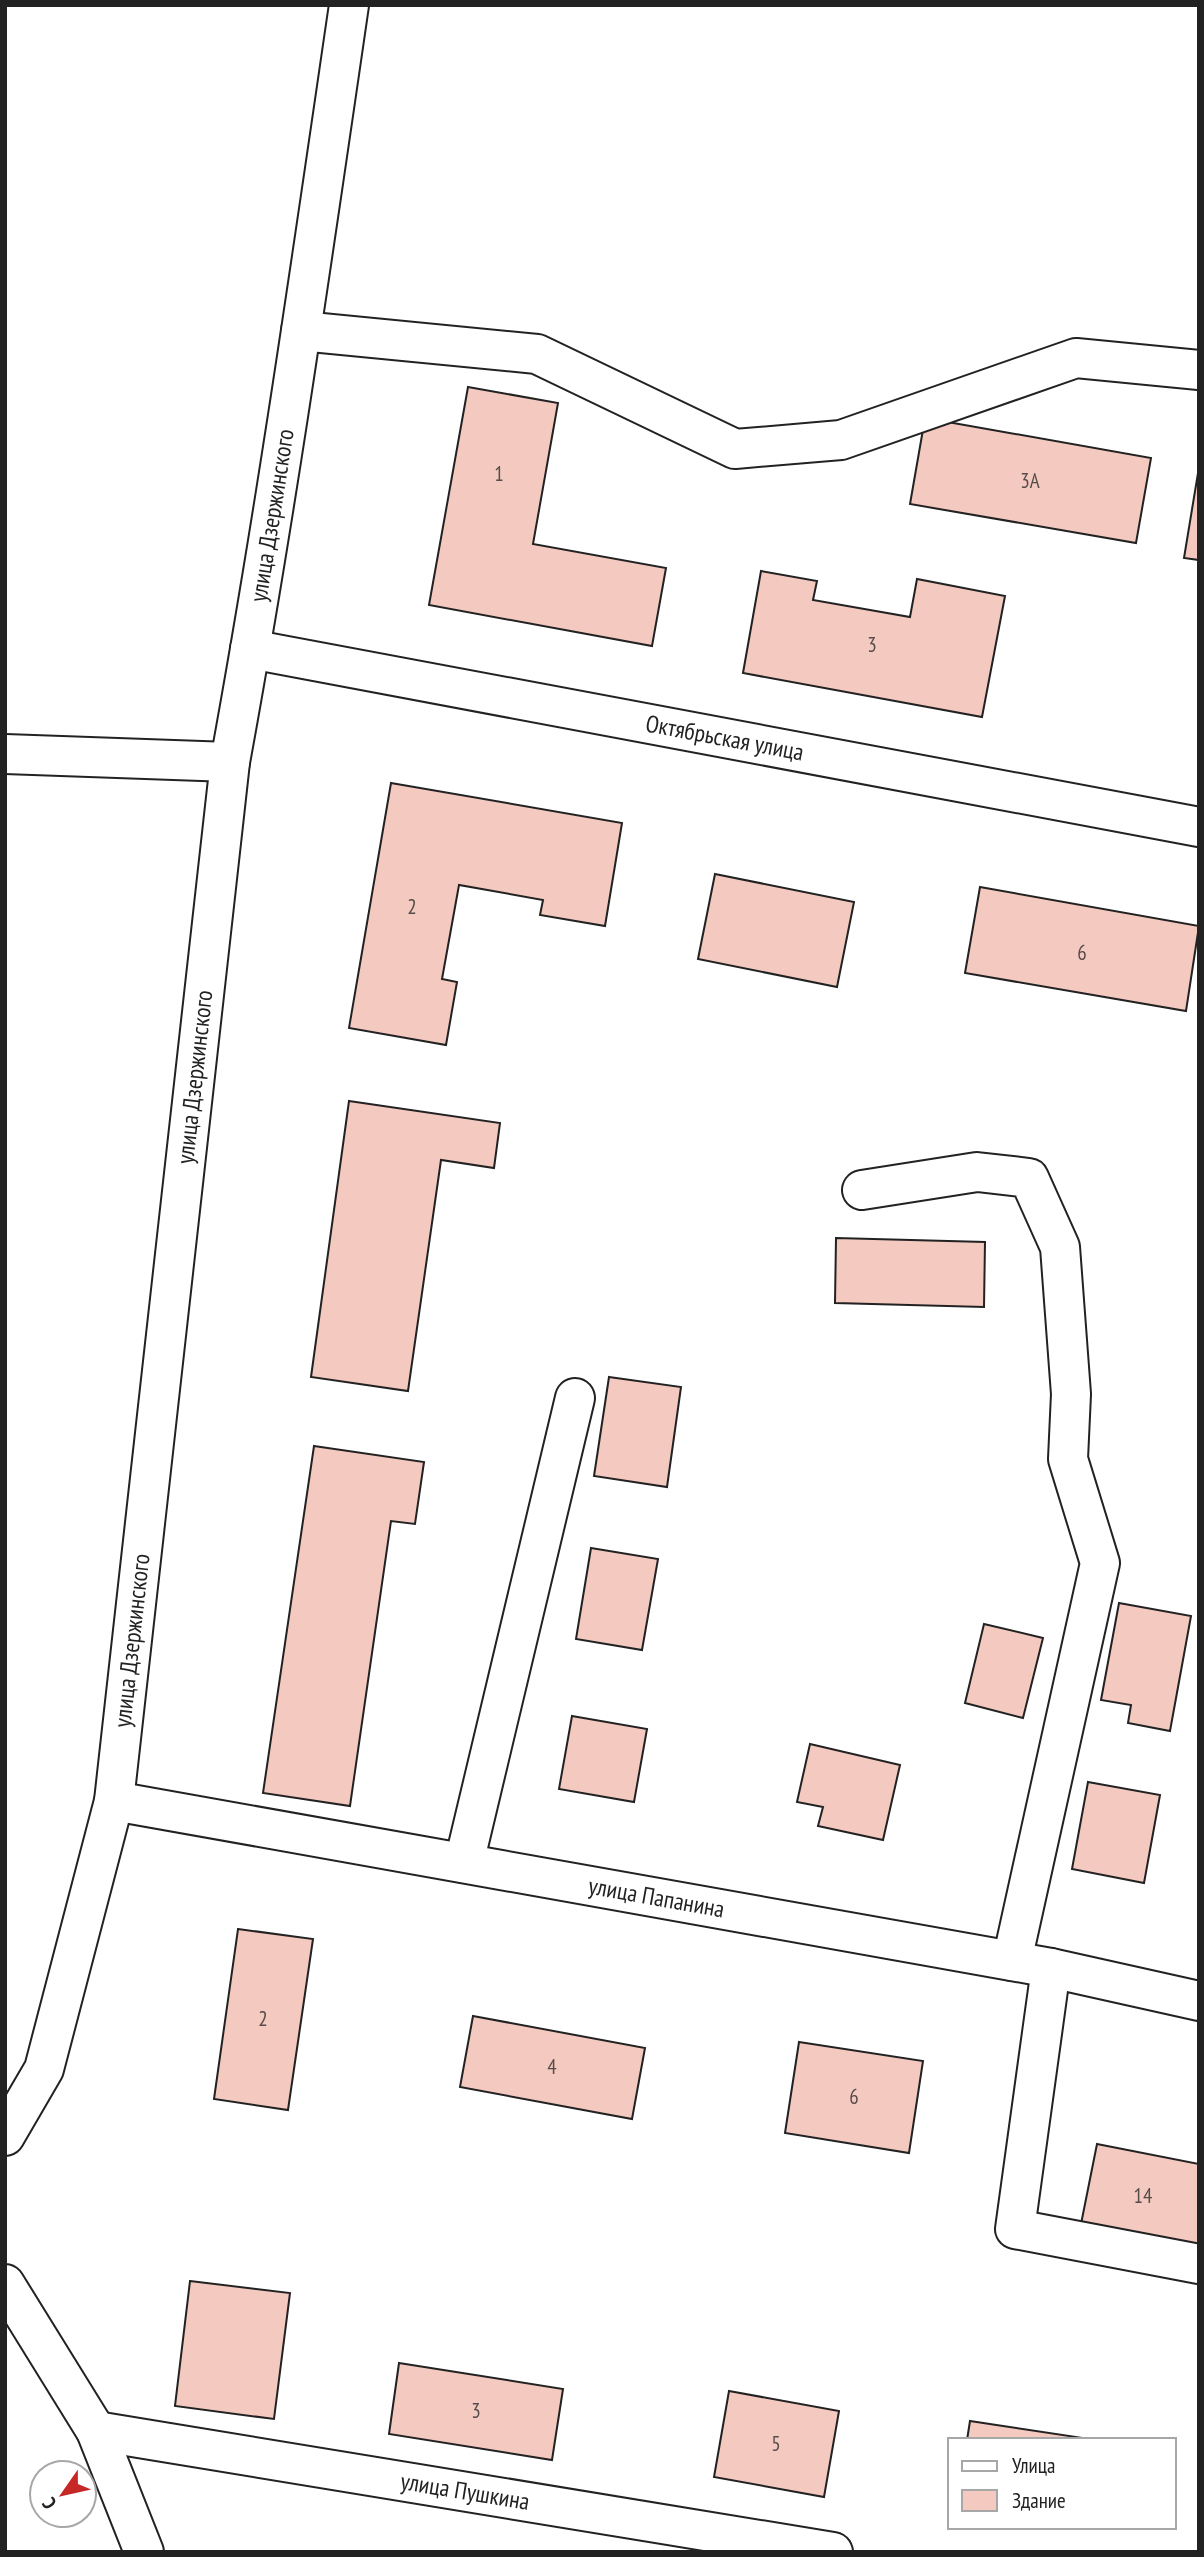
<svg xmlns="http://www.w3.org/2000/svg" width="1204" height="2557" viewBox="0 0 1204 2557" font-family="'PT Sans Narrow',sans-serif">
  <rect width="100%" height="100%" fill="#fff"/>
  <path fill="#f3c9c0" stroke="#222" stroke-width="2" d="M 468,387 L 558,403 L 533,544 L 666,568 L 652,646 L 429,605 Z
    M 925,418 L 1151,458 L 1136,543 L 910,504 Z
    M 1198,473 L 1199,473 L 1199,560 L 1184,558 Z
    M 761,571 L 817,581 L 813,600 L 910,617 L 917,579 L 1005,596 L 982,717 L 743,673 Z
    M 391,783 L 622,823 L 605,926 L 540,915 L 543,900 L 459,885 L 442,979 L 457,982 L 446,1045 L 349,1028 Z
    M 715,874 L 854,902 L 837,987 L 698,959 Z
    M 980,887 L 1199,926 L 1186,1011 L 965,973 Z
    M 349,1101 L 500,1123 L 494,1168 L 441,1160 L 408,1391 L 311,1377 Z
    M 836,1238 L 985,1242 L 984,1307 L 835,1303 Z
    M 609,1377 L 681,1387 L 667,1487 L 594,1476 Z
    M 314,1446 L 424,1462 L 415,1524 L 391,1521 L 350,1806 L 263,1793 Z
    M 591,1548 L 658,1559 L 642,1650 L 576,1639 Z
    M 1119,1603 L 1191,1616 L 1170,1731 L 1128,1723 L 1131,1705 L 1101,1700 Z
    M 984,1624 L 1043,1638 L 1023,1718 L 965,1703 Z
    M 572,1716 L 647,1729 L 634,1802 L 559,1789 Z
    M 810,1744 L 900,1765 L 883,1840 L 818,1826 L 823,1807 L 797,1802 Z
    M 1088,1782 L 1160,1795 L 1144,1883 L 1072,1869 Z
    M 238,1929 L 313,1939 L 288,2110 L 214,2099 Z
    M 473,2016 L 645,2048 L 632,2119 L 460,2087 Z
    M 799,2042 L 923,2061 L 909,2153 L 785,2133 Z
    M 1097,2144 L 1199,2164 L 1199,2252 L 1080,2229 Z
    M 190,2281 L 290,2293 L 274,2419 L 175,2406 Z
    M 399,2363 L 563,2389 L 552,2460 L 389,2434 Z
    M 729,2391 L 839,2411 L 824,2497 L 714,2477 Z
    M 970,2421 L 1083,2438 L 1083,2440 L 967,2440 Z"/>
  <g fill="none" stroke-linecap="round" stroke-linejoin="round">
    <defs>
      <g id="minor">
        <path d="M 301,331 L 537,354 L 735,449 L 841,440 L 1076,358 L 1199,370"/>
        <path id="s1" d="M 250,649 L 1199,827"/>
        <path d="M 5,754 L 230,762"/>
        <path d="M 862,1190 L 977,1172 L 1029,1178 L 1060,1247 L 1071,1394 L 1068,1459 L 1100,1563 L 1012,1961"/>
        <path id="s2" d="M 114,1801 L 1051,1968 L 1199,2001"/>
        <path d="M 464,1863 L 575,1398"/>
        <path d="M 1051,1968 L 1015,2229 L 1199,2264"/>
        <path id="s3" d="M 5,2136 L 44,2069 L 114,1801 L 230,762 C 276,511 312,258 349,5"/>
        <path d="M 5,2284 L 96,2431 L 144,2552"/>
        <path id="s4" d="M 96,2431 L 833,2552"/>
      </g>
    </defs>
    <use href="#minor" stroke="#222" stroke-width="42"/>
    <use href="#minor" stroke="#fff" stroke-width="38"/>
  </g>
  <g text-anchor="middle" stroke-width="5" stroke-linejoin="round" paint-order="stroke">
    <g font-size="21" fill="#564c4a">
      <text x="499" y="481">1</text>
      <text x="1030" y="488">3А</text>
      <text x="872" y="652">3</text>
      <text x="412" y="914">2</text>
      <text x="1082" y="960">6</text>
      <text x="263" y="2026">2</text>
      <text x="552" y="2074">4</text>
      <text x="854" y="2104">6</text>
      <text x="1143" y="2203">14</text>
      <text x="476" y="2418">3</text>
      <text x="776" y="2451">5</text>
    </g>
    <g font-size="24" fill="#222" stroke="#fff">
      <text dy="8" stroke="none"><textPath href="#s3" startOffset="1650">улица Дзержинского</textPath></text>
      <text dy="8" stroke="none"><textPath href="#s1" startOffset="483">Октябрьская улица</textPath></text>
      <text dy="8" stroke="none"><textPath href="#s3" startOffset="1083">улица Дзержинского</textPath></text>
      <text dy="8" stroke="none"><textPath href="#s3" startOffset="516">улица Дзержинского</textPath></text>
      <text dy="8" stroke="none"><textPath href="#s2" startOffset="551">улица Папанина</textPath></text>
      <text dy="8" stroke="none"><textPath href="#s4" startOffset="374">улица Пушкина</textPath></text>
    </g>
  </g>
  <rect width="1204" height="2557" fill="none" stroke="#222222" stroke-width="14"/>
  <rect x="948" y="2438" width="228" height="91" fill="#ffffff" stroke="#a7a7a7" stroke-width="2"/>
  <rect x="962" y="2461" width="35" height="10" fill="#ffffff" stroke="#a7a7a7" stroke-width="2"/>
  <text x="1012" y="2473" font-size="21" fill="#222222">Улица</text>
  <rect x="962" y="2490" width="35" height="21" fill="#f3c9c0" stroke="#a7a7a7" stroke-width="2"/>
  <text x="1012" y="2508" font-size="21" fill="#222222">Здание</text>
  <g transform="translate(63 2494) rotate(236)"><circle r="33" fill="#ffffff" stroke="#a7a7a7" stroke-width="2"/>
  <path d="M0-5L12 26L0 18L-12 26Z" fill="#c62828"/>
  <text y="-10" font-size="19" font-weight="bold" text-anchor="middle" fill="#222222">С</text>
  </g>
</svg>
